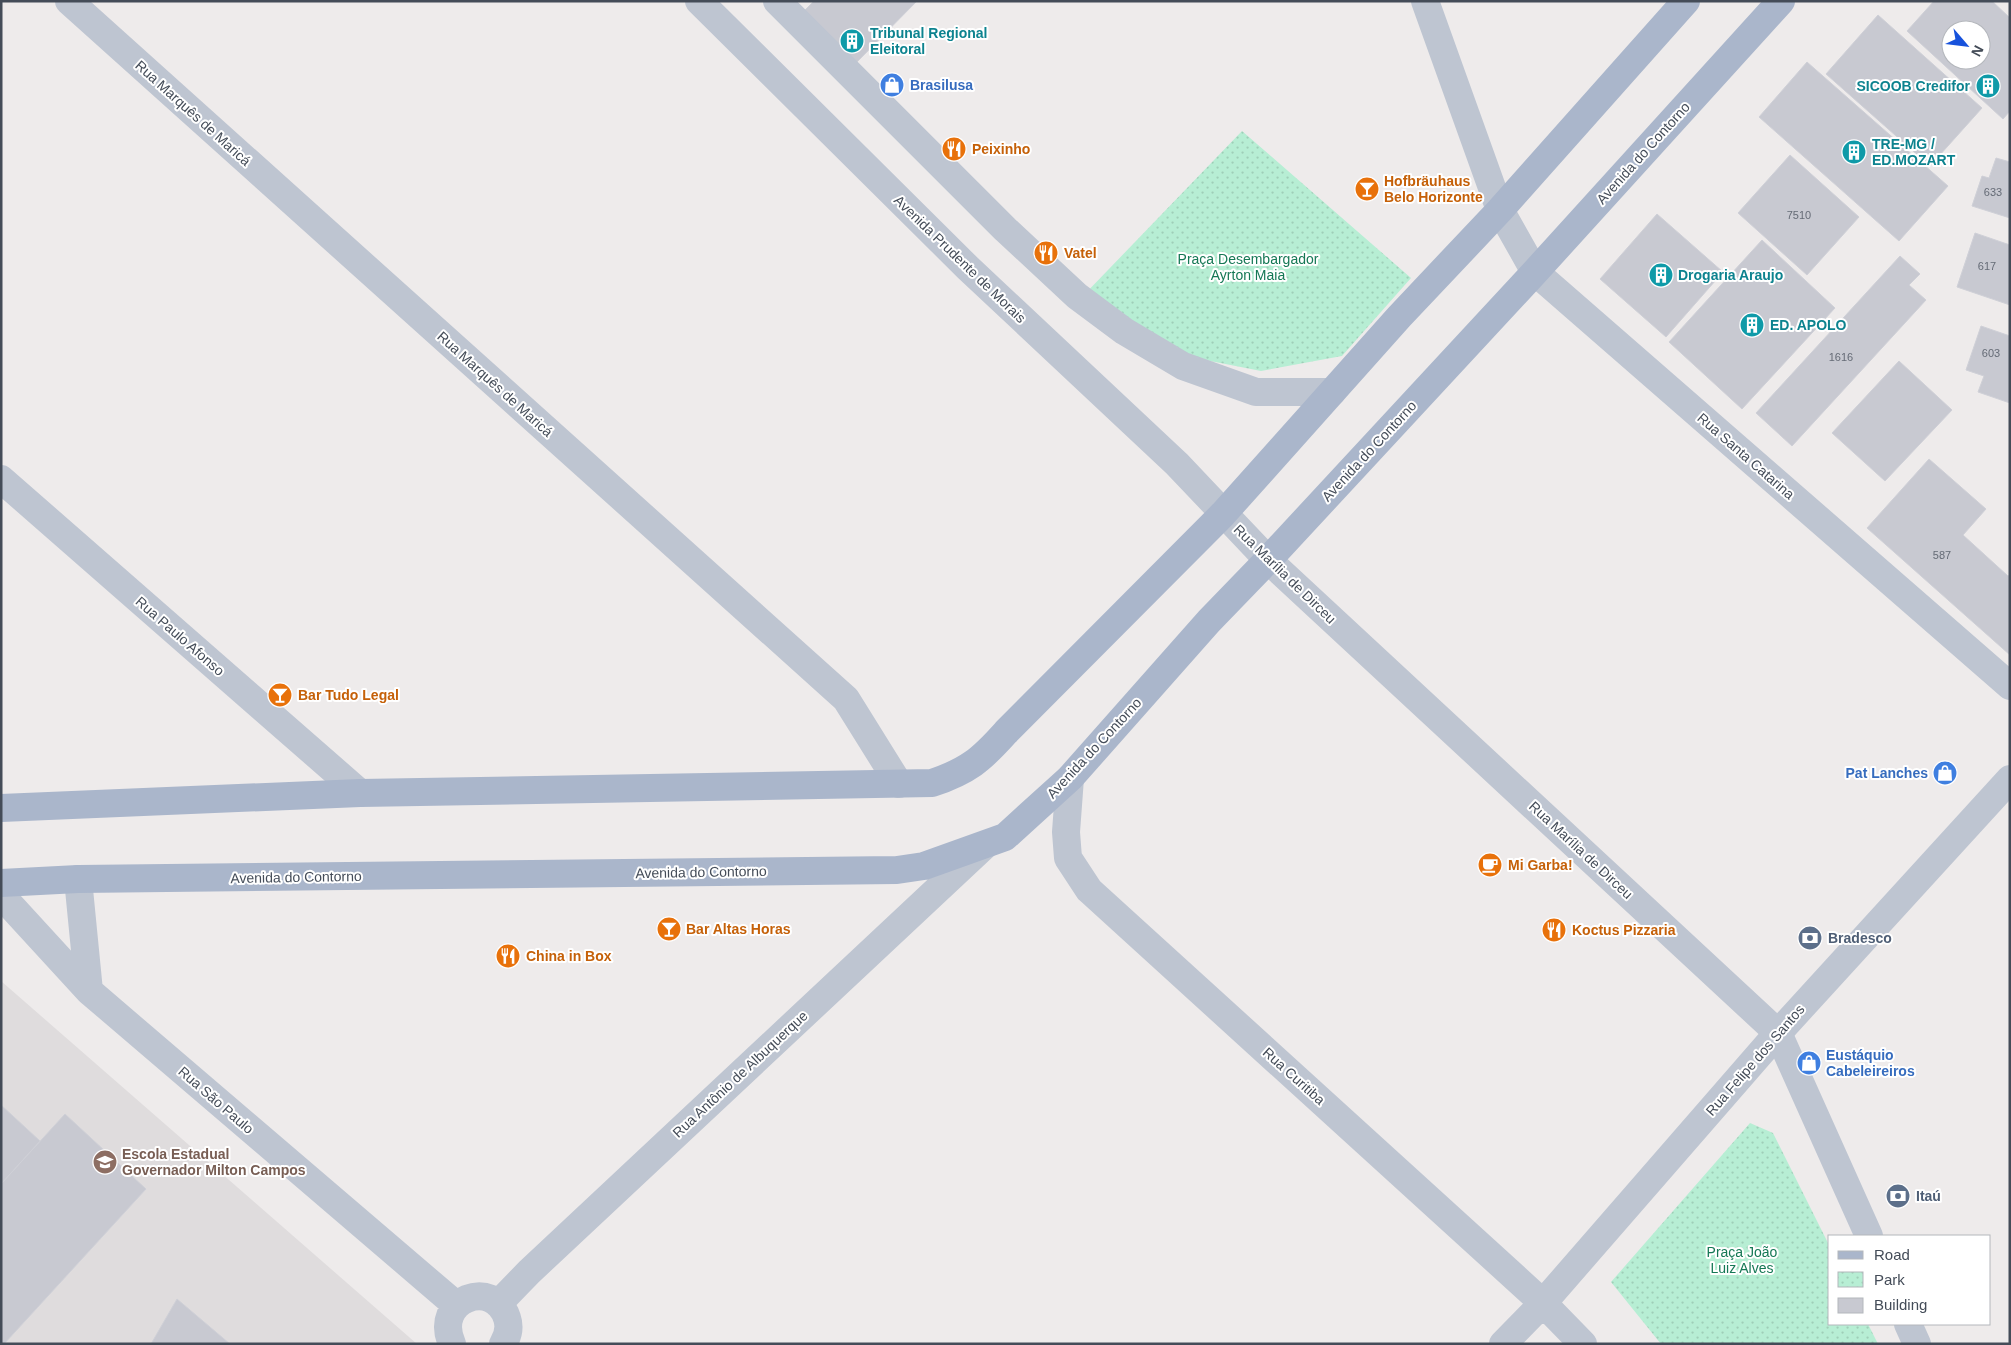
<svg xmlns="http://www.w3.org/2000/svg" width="2011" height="1345" viewBox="0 0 2011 1345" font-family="Helvetica,sans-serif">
  <defs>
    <pattern id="park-dots" width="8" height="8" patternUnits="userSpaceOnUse" patternTransform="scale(1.25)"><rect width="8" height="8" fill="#b7eed4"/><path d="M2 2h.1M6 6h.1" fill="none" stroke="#9fceb8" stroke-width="1.8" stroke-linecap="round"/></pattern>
  </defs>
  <rect width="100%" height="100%" fill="#eeebeb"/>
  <path fill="#dfdcdd" d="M 1,981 L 417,1344 L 1,1344 Z"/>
  <path fill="url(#park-dots)" d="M 1242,131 L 1411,278 L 1342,356 L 1261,371 L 1190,357 L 1081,298 Z
    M 1750,1123 L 1773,1133 L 1830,1247 L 1830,1324 L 1868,1324 L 1878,1344 L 1661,1344 L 1611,1282 Z"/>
  <path fill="#c8c9d1" stroke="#cfd0d7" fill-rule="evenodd" d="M 814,1 L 917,1 L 852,67 L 800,15 Z
    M 1934,1 L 1992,1 L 2010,18 L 2010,111 L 2003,119 L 1907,31 ZM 1951,30 L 1981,30 L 1981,60 L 1951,60 Z
    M 1878,15 L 1982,108 L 1930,166 L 1826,74 Z
    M 1807,62 L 1948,186 L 1899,241 L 1759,117 Z
    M 1790,155 L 1859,217 L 1807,275 L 1738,213 Z
    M 1996,158 L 2010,162 L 2010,218 L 1972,206 L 1982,176 L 1989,178 Z
    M 1657,214 L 1723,272 L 1666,337 L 1600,279 Z
    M 1975,233 L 2010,245 L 2010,305 L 1957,287 Z
    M 1762,240 L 1835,308 L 1742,409 L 1669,342 Z
    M 1900,256 L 1920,274 L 1909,285 L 1926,300 L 1792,446 L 1756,413 Z
    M 1981,326 L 2010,336 L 2010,403 L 1978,392 L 1984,376 L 1966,370 Z
    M 1899,361 L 1952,410 L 1885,481 L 1832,433 Z
    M 1929,459 L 1986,509 L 1963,535 L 2008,576 L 2010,575 L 2010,655 L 1867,528 Z
    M 1,1105 L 40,1141 L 1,1184 Z
    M 65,1114 L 146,1189 L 4,1344 L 1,1344 L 1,1184 Z
    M 177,1299 L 230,1344 L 151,1344 Z"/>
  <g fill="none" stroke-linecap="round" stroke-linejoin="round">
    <path stroke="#bec5d1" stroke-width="28" d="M 69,1 L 846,699 L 899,784
      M 1425,1 L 1500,210
      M 1,479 L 360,793
      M 1070,778 L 1066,832 L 1068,858 L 1089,890 L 1543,1303 L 1583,1344
      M 78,879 L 89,991
      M 1,895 L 89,991 L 456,1305
      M 498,1304 L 529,1272 L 984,846
      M 452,1344 C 432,1299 494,1277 507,1318 C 510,1327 508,1336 503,1344
      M 1503,1344 L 1543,1303 L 1778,1033 L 2010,779"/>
    <path stroke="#bec5d1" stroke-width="28" d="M 699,1 L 968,268 L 1177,464 L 1268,560 L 1778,1033 L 1869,1236
      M 777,1 L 1005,229 L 1077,296 L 1124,331 L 1183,366 L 1256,392 L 1332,392
      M 1500,210 L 1535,272 L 2010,686
      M 1908,1324 L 1917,1344"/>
    <path stroke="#aab6cb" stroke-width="28" d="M 1,808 L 360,793 L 932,783 C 968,771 981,760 1006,732 L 1223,514 L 1399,317 L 1500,210 L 1686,1
      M 1,883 L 78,879 L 897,870 L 924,866 L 1005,837 L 1070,778 L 1209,621 L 1268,560 L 1535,272 L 1781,1"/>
  </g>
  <defs>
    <symbol id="building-disc" viewBox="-11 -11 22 22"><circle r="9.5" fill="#0f9aa8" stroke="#fff"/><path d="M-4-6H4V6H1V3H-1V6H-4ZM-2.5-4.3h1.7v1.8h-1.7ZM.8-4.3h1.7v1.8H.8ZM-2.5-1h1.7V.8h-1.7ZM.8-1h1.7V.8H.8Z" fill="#fff"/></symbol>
    <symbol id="shop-disc" viewBox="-11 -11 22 22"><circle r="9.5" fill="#3f7fe0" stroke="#fff"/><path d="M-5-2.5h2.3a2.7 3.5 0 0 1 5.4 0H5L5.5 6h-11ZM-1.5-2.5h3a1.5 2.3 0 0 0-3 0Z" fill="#fff"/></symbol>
    <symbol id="restaurant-disc" viewBox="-11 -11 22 22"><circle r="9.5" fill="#e8710a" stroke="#fff"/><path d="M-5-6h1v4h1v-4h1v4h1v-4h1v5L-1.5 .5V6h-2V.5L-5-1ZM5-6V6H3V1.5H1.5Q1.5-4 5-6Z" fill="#fff"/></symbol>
    <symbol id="bar-disc" viewBox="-11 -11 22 22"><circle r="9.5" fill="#e8710a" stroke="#fff"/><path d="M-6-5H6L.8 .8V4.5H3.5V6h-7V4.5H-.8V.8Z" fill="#fff"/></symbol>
    <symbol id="cafe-disc" viewBox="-11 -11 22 22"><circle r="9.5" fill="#e8710a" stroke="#fff"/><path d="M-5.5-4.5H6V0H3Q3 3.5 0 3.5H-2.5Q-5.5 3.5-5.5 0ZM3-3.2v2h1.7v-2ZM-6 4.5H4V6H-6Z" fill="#fff"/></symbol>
    <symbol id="bank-disc" viewBox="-11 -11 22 22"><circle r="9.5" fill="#5c6f8a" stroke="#fff"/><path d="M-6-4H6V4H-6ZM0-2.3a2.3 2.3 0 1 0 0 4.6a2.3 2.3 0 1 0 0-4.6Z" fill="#fff"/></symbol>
    <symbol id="school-disc" viewBox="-11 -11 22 22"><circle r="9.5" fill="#8d6e63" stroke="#fff"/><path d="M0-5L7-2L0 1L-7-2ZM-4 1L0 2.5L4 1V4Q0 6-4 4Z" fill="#fff"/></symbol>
  </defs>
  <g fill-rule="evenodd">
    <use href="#building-disc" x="838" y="27" width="28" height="28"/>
    <use href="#shop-disc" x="878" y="71" width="28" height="28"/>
    <use href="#building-disc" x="1974" y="72" width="28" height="28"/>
    <use href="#restaurant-disc" x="940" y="135" width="28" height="28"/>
    <use href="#building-disc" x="1840" y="138" width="28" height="28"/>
    <use href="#bar-disc" x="1353" y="175" width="28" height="28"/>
    <use href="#restaurant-disc" x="1032" y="239" width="28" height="28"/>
    <use href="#building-disc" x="1647" y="261" width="28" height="28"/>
    <use href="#building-disc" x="1738" y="311" width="28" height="28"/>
    <use href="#bar-disc" x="266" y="681" width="28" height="28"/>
    <use href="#shop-disc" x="1931" y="759" width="28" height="28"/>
    <use href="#cafe-disc" x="1476" y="851" width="28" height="28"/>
    <use href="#bar-disc" x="655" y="915" width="28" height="28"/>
    <use href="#restaurant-disc" x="1540" y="916" width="28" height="28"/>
    <use href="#bank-disc" x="1796" y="924" width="28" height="28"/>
    <use href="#restaurant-disc" x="494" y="942" width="28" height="28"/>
    <use href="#shop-disc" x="1795" y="1049" width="28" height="28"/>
    <use href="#school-disc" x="91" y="1148" width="28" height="28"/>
    <use href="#bank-disc" x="1884" y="1182" width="28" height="28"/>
  </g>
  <g text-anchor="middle" stroke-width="4" stroke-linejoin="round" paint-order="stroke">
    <g font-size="11" fill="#656b76">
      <text x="1993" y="196">633</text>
      <text x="1799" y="219">7510</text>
      <text x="1987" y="270">617</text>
      <text x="1991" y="357">603</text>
      <text x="1841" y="361">1616</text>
      <text x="1942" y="559">587</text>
    </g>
    <g font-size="14" font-weight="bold" fill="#0d838f" stroke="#fff" text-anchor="start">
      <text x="870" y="38">Tribunal Regional<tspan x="870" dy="16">Eleitoral</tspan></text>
      <text x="1970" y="91" text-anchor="end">SICOOB Credifor</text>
      <text x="1872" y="149">TRE-MG /<tspan x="1872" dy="16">ED.MOZART</tspan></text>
      <text x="1678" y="280">Drogaria Araujo</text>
      <text x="1770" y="330">ED. APOLO</text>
    </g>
    <g font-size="14" font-weight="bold" fill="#366cbe" stroke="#fff" text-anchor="start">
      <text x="910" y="90">Brasilusa</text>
      <text x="1928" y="778" text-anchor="end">Pat Lanches</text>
      <text x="1826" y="1060">Eustáquio<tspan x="1826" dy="16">Cabeleireiros</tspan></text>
    </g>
    <g font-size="14" fill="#444c58" stroke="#fff">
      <text transform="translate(193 113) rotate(42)" y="5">Rua Marquês de Maricá</text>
      <text transform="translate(1643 153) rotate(-48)" y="5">Avenida do Contorno</text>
      <text transform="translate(960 259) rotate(44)" y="5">Avenida Prudente de Morais</text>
      <text transform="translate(495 384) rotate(42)" y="5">Rua Marquês de Maricá</text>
      <text transform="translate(1369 451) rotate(-47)" y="5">Avenida do Contorno</text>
      <text transform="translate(1746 456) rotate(41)" y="5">Rua Santa Catarina</text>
      <text transform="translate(1285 574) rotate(44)" y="5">Rua Marília de Dirceu</text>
      <text transform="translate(180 636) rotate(41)" y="5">Rua Paulo Afonso</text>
      <text transform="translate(1094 748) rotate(-47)" y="5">Avenida do Contorno</text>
      <text transform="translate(1581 850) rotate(43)" y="5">Rua Marília de Dirceu</text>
      <text transform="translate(701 872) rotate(-1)" y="5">Avenida do Contorno</text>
      <text transform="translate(296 877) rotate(-1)" y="5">Avenida do Contorno</text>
      <text transform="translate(1755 1060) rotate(-49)" y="5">Rua Felipe dos Santos</text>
      <text transform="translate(740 1074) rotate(-43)" y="5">Rua Antônio de Albuquerque</text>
      <text transform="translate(1294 1076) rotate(42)" y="5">Rua Curitiba</text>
      <text transform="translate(216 1100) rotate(41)" y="5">Rua São Paulo</text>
    </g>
    <g font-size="14" font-weight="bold" fill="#c56008" stroke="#fff" text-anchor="start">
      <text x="972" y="154">Peixinho</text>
      <text x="1384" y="186">Hofbräuhaus<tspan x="1384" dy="16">Belo Horizonte</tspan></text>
      <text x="1064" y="258">Vatel</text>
      <text x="298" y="700">Bar Tudo Legal</text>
      <text x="1508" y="870">Mi Garba!</text>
      <text x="686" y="934">Bar Altas Horas</text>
      <text x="1572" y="935">Koctus Pizzaria</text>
      <text x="526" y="961">China in Box</text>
    </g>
    <g font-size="14" fill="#157855" stroke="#fff">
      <text x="1248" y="264">Praça Desembargador<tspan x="1248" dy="16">Ayrton Maia</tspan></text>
      <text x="1742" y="1257">Praça João<tspan x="1742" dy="16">Luiz Alves</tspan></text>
    </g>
    <g font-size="14" font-weight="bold" fill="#4e5e75" stroke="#fff" text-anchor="start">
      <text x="1828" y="943">Bradesco</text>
      <text x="1916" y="1201">Itaú</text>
    </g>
    <g font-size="14" font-weight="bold" fill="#785e54" stroke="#fff" text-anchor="start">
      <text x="122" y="1159">Escola Estadual<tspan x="122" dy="16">Governador Milton Campos</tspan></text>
    </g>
  </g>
  <rect width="2011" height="1345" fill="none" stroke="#444c58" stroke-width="5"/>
  <rect x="1828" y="1235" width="162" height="90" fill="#ffffff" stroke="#b4b7bc"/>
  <rect x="1838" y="1251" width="25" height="8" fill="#aab6cb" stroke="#b4b7bc"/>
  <text x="1874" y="1260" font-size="15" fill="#444c58">Road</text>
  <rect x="1838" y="1272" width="25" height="15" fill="url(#park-dots)" stroke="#b4b7bc"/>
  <text x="1874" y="1285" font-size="15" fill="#444c58">Park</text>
  <rect x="1838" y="1298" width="25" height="15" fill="#c8c9d1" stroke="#b4b7bc"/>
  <text x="1874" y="1310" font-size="15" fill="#444c58">Building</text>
  <g transform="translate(1966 45) rotate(118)"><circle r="24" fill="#ffffff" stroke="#b4b7bc"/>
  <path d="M0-4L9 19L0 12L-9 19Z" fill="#1752dc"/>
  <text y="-8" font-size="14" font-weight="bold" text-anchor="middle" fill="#444c58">N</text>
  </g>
</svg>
